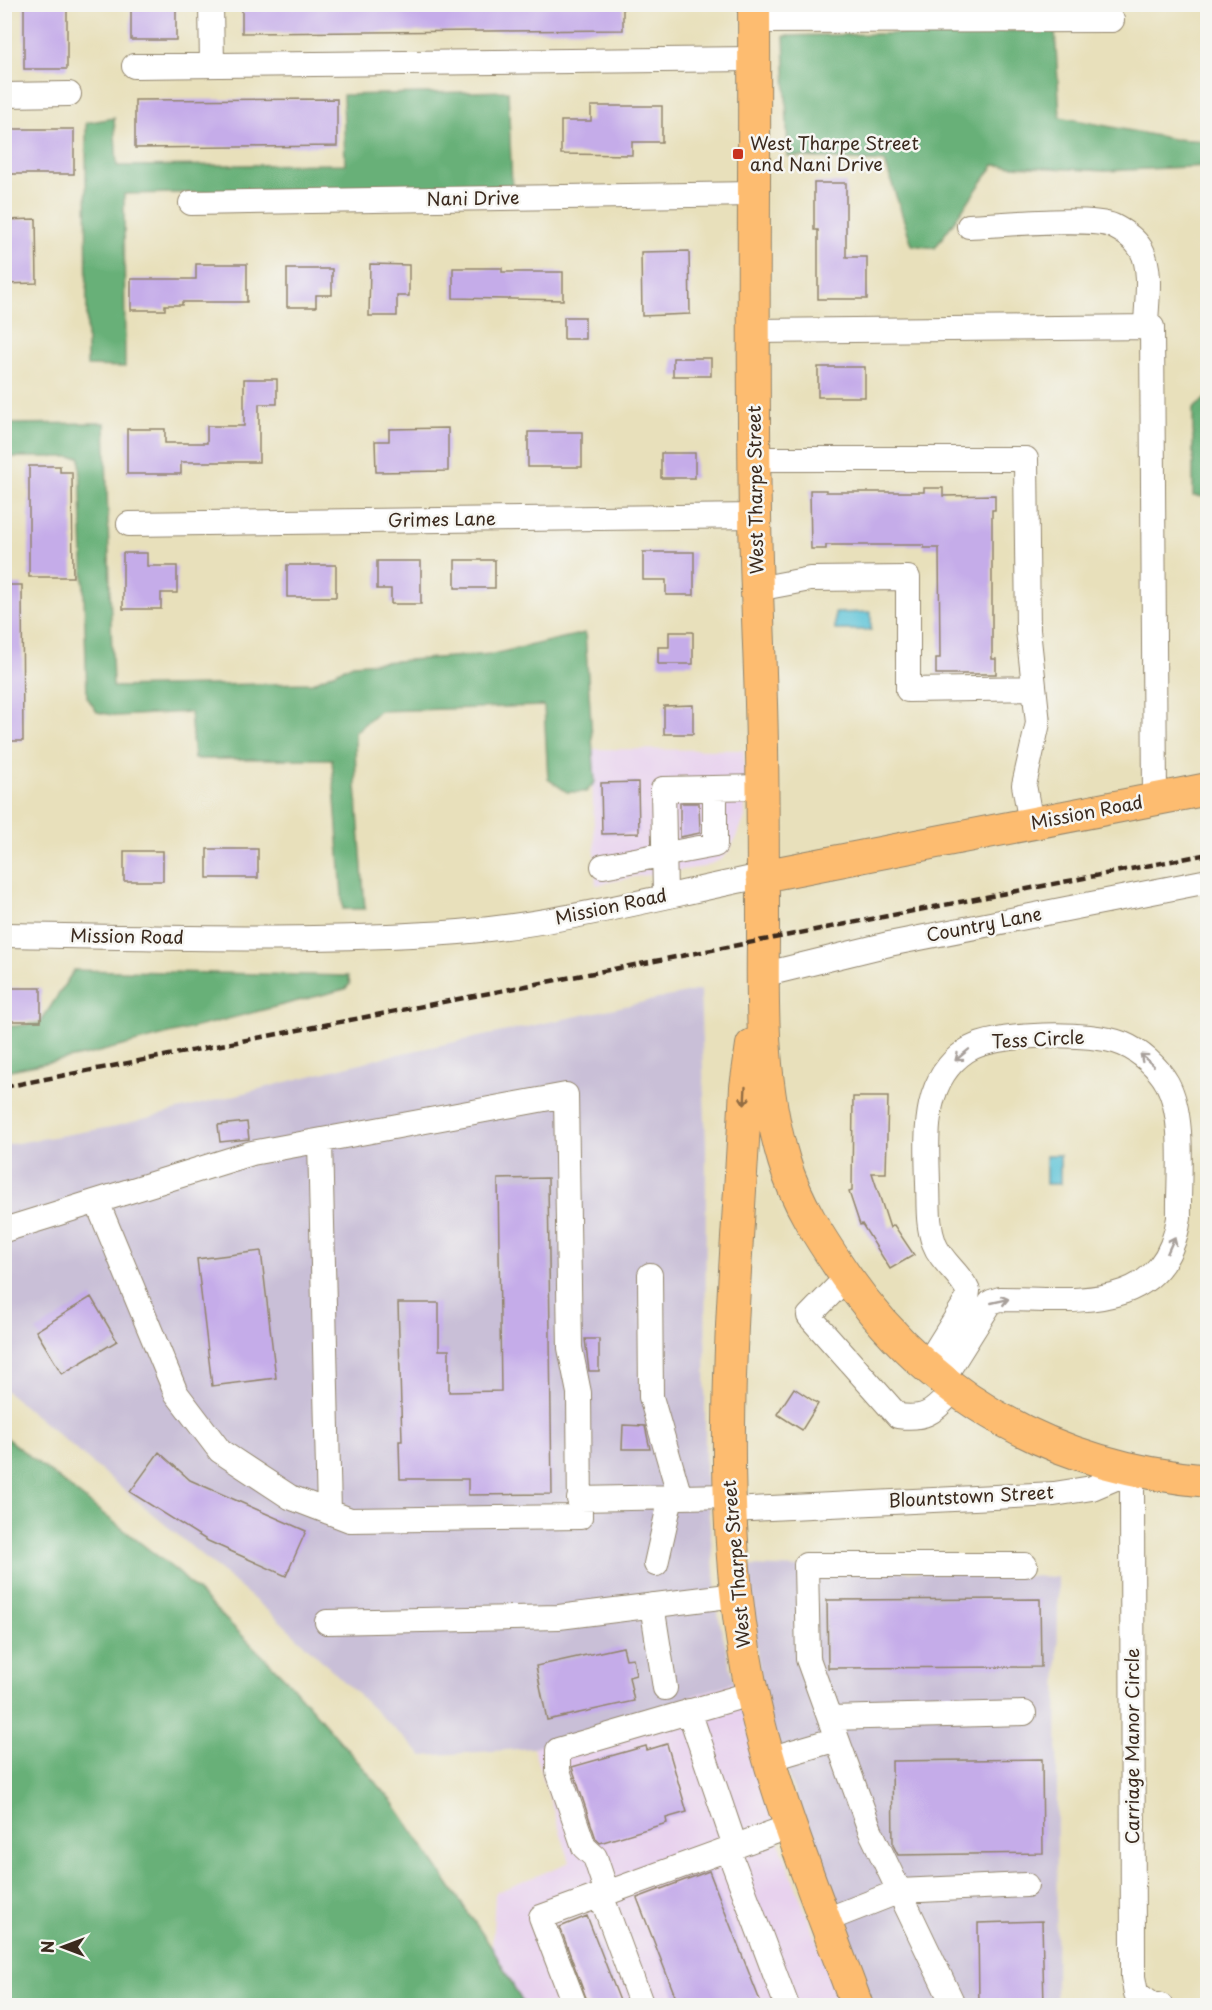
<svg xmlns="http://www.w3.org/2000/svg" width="1212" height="2010" viewBox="0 0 1212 2010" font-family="'Playpen Sans',sans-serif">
  <rect width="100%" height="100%" fill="#f6f6f2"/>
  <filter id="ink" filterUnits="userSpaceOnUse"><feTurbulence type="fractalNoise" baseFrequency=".0167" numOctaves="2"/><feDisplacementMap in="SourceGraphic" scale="12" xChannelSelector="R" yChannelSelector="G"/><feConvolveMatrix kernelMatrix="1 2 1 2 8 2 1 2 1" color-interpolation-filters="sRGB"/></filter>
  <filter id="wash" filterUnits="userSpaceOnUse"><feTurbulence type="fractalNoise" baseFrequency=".008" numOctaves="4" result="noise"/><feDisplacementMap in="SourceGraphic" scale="24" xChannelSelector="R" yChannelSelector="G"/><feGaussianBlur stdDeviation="1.35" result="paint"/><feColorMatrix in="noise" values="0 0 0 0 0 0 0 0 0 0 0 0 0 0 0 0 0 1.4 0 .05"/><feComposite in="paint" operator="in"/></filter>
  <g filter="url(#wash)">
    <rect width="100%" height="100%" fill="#e8e0bb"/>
    <path fill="#e8d2ee" d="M 591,749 L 744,750 L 745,818 L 730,850 L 722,859 L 704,867 L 633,877 L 596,885 Z
      M 734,1682 L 782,1850 L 841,2005 L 524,2005 L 492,1948 L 495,1893 L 570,1862 L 533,1748 Z"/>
    <path fill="#c9bfd7" d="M 700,990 L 706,1145 L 705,1472 L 718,1615 L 734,1682 L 533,1748 L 423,1756 L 281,1622 L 5,1390 L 5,1145 L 112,1127 L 380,1058 Z
      M 750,1566 L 1058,1577 L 1056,2005 L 870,2005 L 765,1710 L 747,1584 Z"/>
    <path fill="#68b078" stroke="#526d4b" stroke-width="1.5" d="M 1055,30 L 1060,117 L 1173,139 L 1207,141 L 1207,166 L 1106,171 L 994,165 L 935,248 L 912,245 L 885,162 L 788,156 L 784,36 Z
      M 508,91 L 512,187 L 124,194 L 125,367 L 87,366 L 86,123 L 114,118 L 117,166 L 345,164 L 343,95 Z
      M 1207,397 L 1207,497 L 1193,496 L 1193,409 Z
      M 105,423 L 113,687 L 312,683 L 353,664 L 493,654 L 585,633 L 595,782 L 586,792 L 567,792 L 548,779 L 544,706 L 379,711 L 355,732 L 356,785 L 365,909 L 343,909 L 332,759 L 194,759 L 190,712 L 117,716 L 97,712 L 87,697 L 80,457 L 5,457 L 5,424 Z
      M 74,970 L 348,976 L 350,984 L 345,989 L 87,1055 L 5,1071 L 5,1027 L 40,1023 Z
      M 5,1437 L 179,1573 L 286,1679 L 393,1802 L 492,1948 L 524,2005 L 5,2005 Z"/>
    <path fill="#5bc3d7" stroke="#4b767a" stroke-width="1.5" d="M 871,612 L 871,630 L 835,630 L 835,613 Z
      M 1046,1155 L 1060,1155 L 1060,1184 L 1046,1184 Z"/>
    <g id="blocks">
      <path fill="#c5ace9" d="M 24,4 L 67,4 L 67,69 L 24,69 Z
        M 131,4 L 176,4 L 176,40 L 131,40 Z
        M 242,4 L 623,4 L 623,30 L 242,33 Z
        M 337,99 L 337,146 L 135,148 L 135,100 Z
        M 591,106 L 662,106 L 662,142 L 632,142 L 632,155 L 561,154 L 561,121 L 591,121 Z
        M 4,129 L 74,129 L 74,174 L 4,174 Z
        M 814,183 L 846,183 L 846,257 L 867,257 L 867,299 L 818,299 L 818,230 L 814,230 Z
        M 36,219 L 37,283 L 4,284 L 4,220 Z
        M 689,251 L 690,314 L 642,316 L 641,252 Z
        M 196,264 L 247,264 L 247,302 L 182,302 L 182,305 L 165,305 L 165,310 L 131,310 L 131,279 L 196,279 Z
        M 370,264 L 409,265 L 409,296 L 397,296 L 397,316 L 369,316 Z
        M 453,268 L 502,268 L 502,272 L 563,272 L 563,300 L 453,298 Z
        M 287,269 L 332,269 L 332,295 L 316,295 L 316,307 L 287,307 Z
        M 564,317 L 585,317 L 585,339 L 564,339 Z
        M 673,358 L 711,358 L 711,376 L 673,376 Z
        M 818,367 L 865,367 L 865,397 L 818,397 Z
        M 244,379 L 277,379 L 277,404 L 259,404 L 259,462 L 181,462 L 181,474 L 127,474 L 127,429 L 165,429 L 165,443 L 207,443 L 207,426 L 244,426 Z
        M 448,428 L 448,471 L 376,472 L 375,441 L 389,441 L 389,429 Z
        M 528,432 L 582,432 L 582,467 L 528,467 Z
        M 661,453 L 695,453 L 695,478 L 661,478 Z
        M 29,466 L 60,466 L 60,472 L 72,472 L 73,577 L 29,577 Z
        M 924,488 L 943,488 L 943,496 L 995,495 L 995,510 L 992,510 L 992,659 L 996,659 L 996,674 L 936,674 L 936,658 L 940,658 L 939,548 L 924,548 L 924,545 L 826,545 L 826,549 L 811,549 L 810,490 L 826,490 L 826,492 L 924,492 Z
        M 643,552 L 694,552 L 694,595 L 666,595 L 666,580 L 643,580 Z
        M 123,553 L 147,553 L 147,566 L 177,566 L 177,593 L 161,593 L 161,609 L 123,609 Z
        M 455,560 L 495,560 L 495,588 L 455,588 Z
        M 377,561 L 421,561 L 421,604 L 391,604 L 391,589 L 377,589 Z
        M 287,565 L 336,565 L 336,597 L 287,597 Z
        M 4,585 L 22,585 L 23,741 L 4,741 Z
        M 669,632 L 693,632 L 693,664 L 658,664 L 658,647 L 669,647 Z
        M 693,705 L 693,734 L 664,734 L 664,706 Z
        M 638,782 L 639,833 L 602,834 L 601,783 Z
        M 680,803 L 699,803 L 700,833 L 680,837 Z
        M 207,849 L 258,849 L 258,878 L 207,878 Z
        M 124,851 L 163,851 L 163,881 L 124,881 Z
        M 4,988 L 41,988 L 41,1021 L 4,1021 Z
        M 853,1097 L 888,1097 L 886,1173 L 872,1173 L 890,1228 L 894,1225 L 914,1255 L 890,1269 L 862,1224 L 860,1225 L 849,1192 L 852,1191 Z
        M 247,1122 L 249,1139 L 220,1142 L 218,1125 Z
        M 548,1178 L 552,1494 L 468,1495 L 468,1479 L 400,1479 L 399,1441 L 402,1441 L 398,1303 L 439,1303 L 439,1350 L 449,1350 L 449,1392 L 501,1391 L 498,1179 Z
        M 261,1251 L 276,1378 L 212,1386 L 197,1259 Z
        M 91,1297 L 117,1341 L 62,1374 L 36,1331 Z
        M 585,1339 L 599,1339 L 599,1371 L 589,1371 Z
        M 794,1388 L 818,1404 L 802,1430 L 777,1414 Z
        M 623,1425 L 645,1426 L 650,1449 L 622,1449 Z
        M 159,1452 L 190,1480 L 306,1531 L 286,1576 L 208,1541 L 130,1492 Z
        M 1040,1599 L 1041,1667 L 828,1668 L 827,1600 Z
        M 623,1647 L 626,1659 L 633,1658 L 636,1675 L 629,1677 L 634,1701 L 547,1720 L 536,1666 Z
        M 667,1744 L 687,1812 L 666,1818 L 667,1823 L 600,1843 L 596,1839 L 572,1767 L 646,1746 L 647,1750 Z
        M 1042,1759 L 1043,1853 L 898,1855 L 893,1845 L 892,1761 Z
        M 709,1871 L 762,2006 L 679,2006 L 637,1898 Z
        M 587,1916 L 622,2006 L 589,2006 L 560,1927 Z
        M 1042,1921 L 1044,2006 L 979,2006 L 978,1923 Z"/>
    </g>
  </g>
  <g filter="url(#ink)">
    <use href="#blocks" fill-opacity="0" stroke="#92856c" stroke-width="1.5"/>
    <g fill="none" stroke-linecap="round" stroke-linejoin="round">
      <defs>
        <path id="minor" d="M 211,4 L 212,65
          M 754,21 L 1112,20
          M 134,66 L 754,59
          M 4,95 L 69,94
          M 191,203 L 754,194
          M 969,226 C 999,225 1090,216 1113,226 C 1123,231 1135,239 1141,249 C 1153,270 1146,304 1146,327
          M 755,331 L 1152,327 L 1155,799
          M 755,459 L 1026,459 L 1028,630 L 1038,723 L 1024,785 L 1031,823
          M 129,524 L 755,516
          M 757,589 L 810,579 L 908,578 L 908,690 L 1034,688
          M 603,866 L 715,845 L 715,788
          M 665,895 L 663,789 L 762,787
          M 4,935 C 156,937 308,943 459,932 C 561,924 662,896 762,876
          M 762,975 L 889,944 L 1208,881
          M 320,1141 L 329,1512
          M 4,1230 L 252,1153 L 566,1095 L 570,1348 L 579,1393 L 580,1517 L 350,1520 L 290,1497 L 220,1451 L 176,1393 L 97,1202
          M 650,1275 L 651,1397 L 680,1497
          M 847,1277 L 809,1316 L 898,1416 C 929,1420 934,1410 954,1390
          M 926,1366 L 967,1300 L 968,1291 C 960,1273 941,1262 934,1243 C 927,1224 929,1204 928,1184 C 927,1137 921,1081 966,1051 C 994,1032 1092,1031 1123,1044 C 1140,1051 1158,1067 1167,1083 C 1186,1118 1178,1178 1179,1218 C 1164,1316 1073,1299 1000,1299 L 991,1302 L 942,1380
          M 579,1499 L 730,1496
          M 731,1510 L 1054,1494 L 1092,1488 L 1132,1471 L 1133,1977 L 1136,1993 L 1150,2003 L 1161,2006
          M 656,1564 L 671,1497
          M 652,1605 L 665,1688
          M 327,1622 L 559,1617 L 736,1595
          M 689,1711 L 735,1846
          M 830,1718 L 1024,1713
          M 769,1759 L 837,1739
          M 728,1849 L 787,2006
          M 607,1893 L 595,1857 L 584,1847 L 558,1771 L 558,1750 L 753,1693
          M 601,1895 L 642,2006
          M 826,1920 L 900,1891 L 1026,1885
          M 575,2006 L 541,1917 L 791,1826
          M 954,2006 L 870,1830 L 808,1659 L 806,1565 L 1025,1565"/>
        <path id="major" d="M 754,4 C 755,175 752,345 755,515 C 756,593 761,670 762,748 C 763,811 763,875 763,938 C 762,1014 762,1088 784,1161 C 796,1202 821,1240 845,1275 C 933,1401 1056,1467 1208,1481
          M 762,876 L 1208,789
          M 752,1045 L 746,1087 C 737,1274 713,1471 745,1656 C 765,1777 815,1891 857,2006"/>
      </defs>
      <use href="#minor" stroke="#92856c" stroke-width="26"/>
      <use href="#major" stroke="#92856c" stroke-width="34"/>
      <use href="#minor" stroke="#fff" stroke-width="24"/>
      <use href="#major" stroke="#fdbc70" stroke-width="32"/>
      <path stroke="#3b2a1e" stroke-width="4.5" stroke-dasharray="9 4.5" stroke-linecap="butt" d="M 4,1087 L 1208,854"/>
    </g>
    <defs><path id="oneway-shaft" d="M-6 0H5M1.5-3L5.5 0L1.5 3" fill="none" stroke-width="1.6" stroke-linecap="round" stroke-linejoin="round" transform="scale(1.5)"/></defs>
    <g stroke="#a79f9a">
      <use href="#oneway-shaft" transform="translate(962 1055) rotate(141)"/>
      <use href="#oneway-shaft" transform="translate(1147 1060) rotate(-139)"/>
      <use href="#oneway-shaft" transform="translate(1171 1245) rotate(-66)"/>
      <use href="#oneway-shaft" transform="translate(1000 1301) rotate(-13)"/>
    </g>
    <use stroke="#926c43" href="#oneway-shaft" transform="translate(745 1096) rotate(93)"/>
  </g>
  <rect fill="#c8321e" stroke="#f6f6f2" stroke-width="2" x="732" y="148" width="12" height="12" rx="3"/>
  <g text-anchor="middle" stroke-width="5" stroke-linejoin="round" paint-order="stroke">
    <g font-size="18" fill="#3b2a1e" stroke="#f6f6f2" text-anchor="start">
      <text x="750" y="150">West Tharpe Street<tspan x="750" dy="21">and Nani Drive</tspan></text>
    </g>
    <g font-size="18" fill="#3b2a1e" stroke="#f6f6f2">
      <text transform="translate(473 199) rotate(-1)" y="6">Nani Drive</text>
      <text transform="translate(756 490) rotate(-91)" y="6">West Tharpe Street</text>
      <text transform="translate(442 520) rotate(-1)" y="6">Grimes Lane</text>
      <text transform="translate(1087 813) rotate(-11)" y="6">Mission Road</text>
      <text transform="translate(611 907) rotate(-12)" y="6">Mission Road</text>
      <text transform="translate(984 925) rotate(-11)" y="6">Country Lane</text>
      <text transform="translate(127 937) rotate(1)" y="6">Mission Road</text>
      <text transform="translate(1038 1040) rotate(-3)" y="6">Tess Circle</text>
      <text transform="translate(971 1497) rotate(-3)" y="6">Blountstown Street</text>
      <text transform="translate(737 1564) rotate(-95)" y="6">West Tharpe Street</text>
      <text transform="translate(1133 1746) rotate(-90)" y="6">Carriage Manor Circle</text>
    </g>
  </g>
  <rect width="1212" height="2010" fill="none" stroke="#f6f6f2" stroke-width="24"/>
  <g transform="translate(63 1947) rotate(270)" stroke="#f6f6f2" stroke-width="4.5" paint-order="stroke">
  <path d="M0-4.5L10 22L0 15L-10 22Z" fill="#3b2a1e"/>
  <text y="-9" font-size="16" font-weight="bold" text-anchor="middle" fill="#3b2a1e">N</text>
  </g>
</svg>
